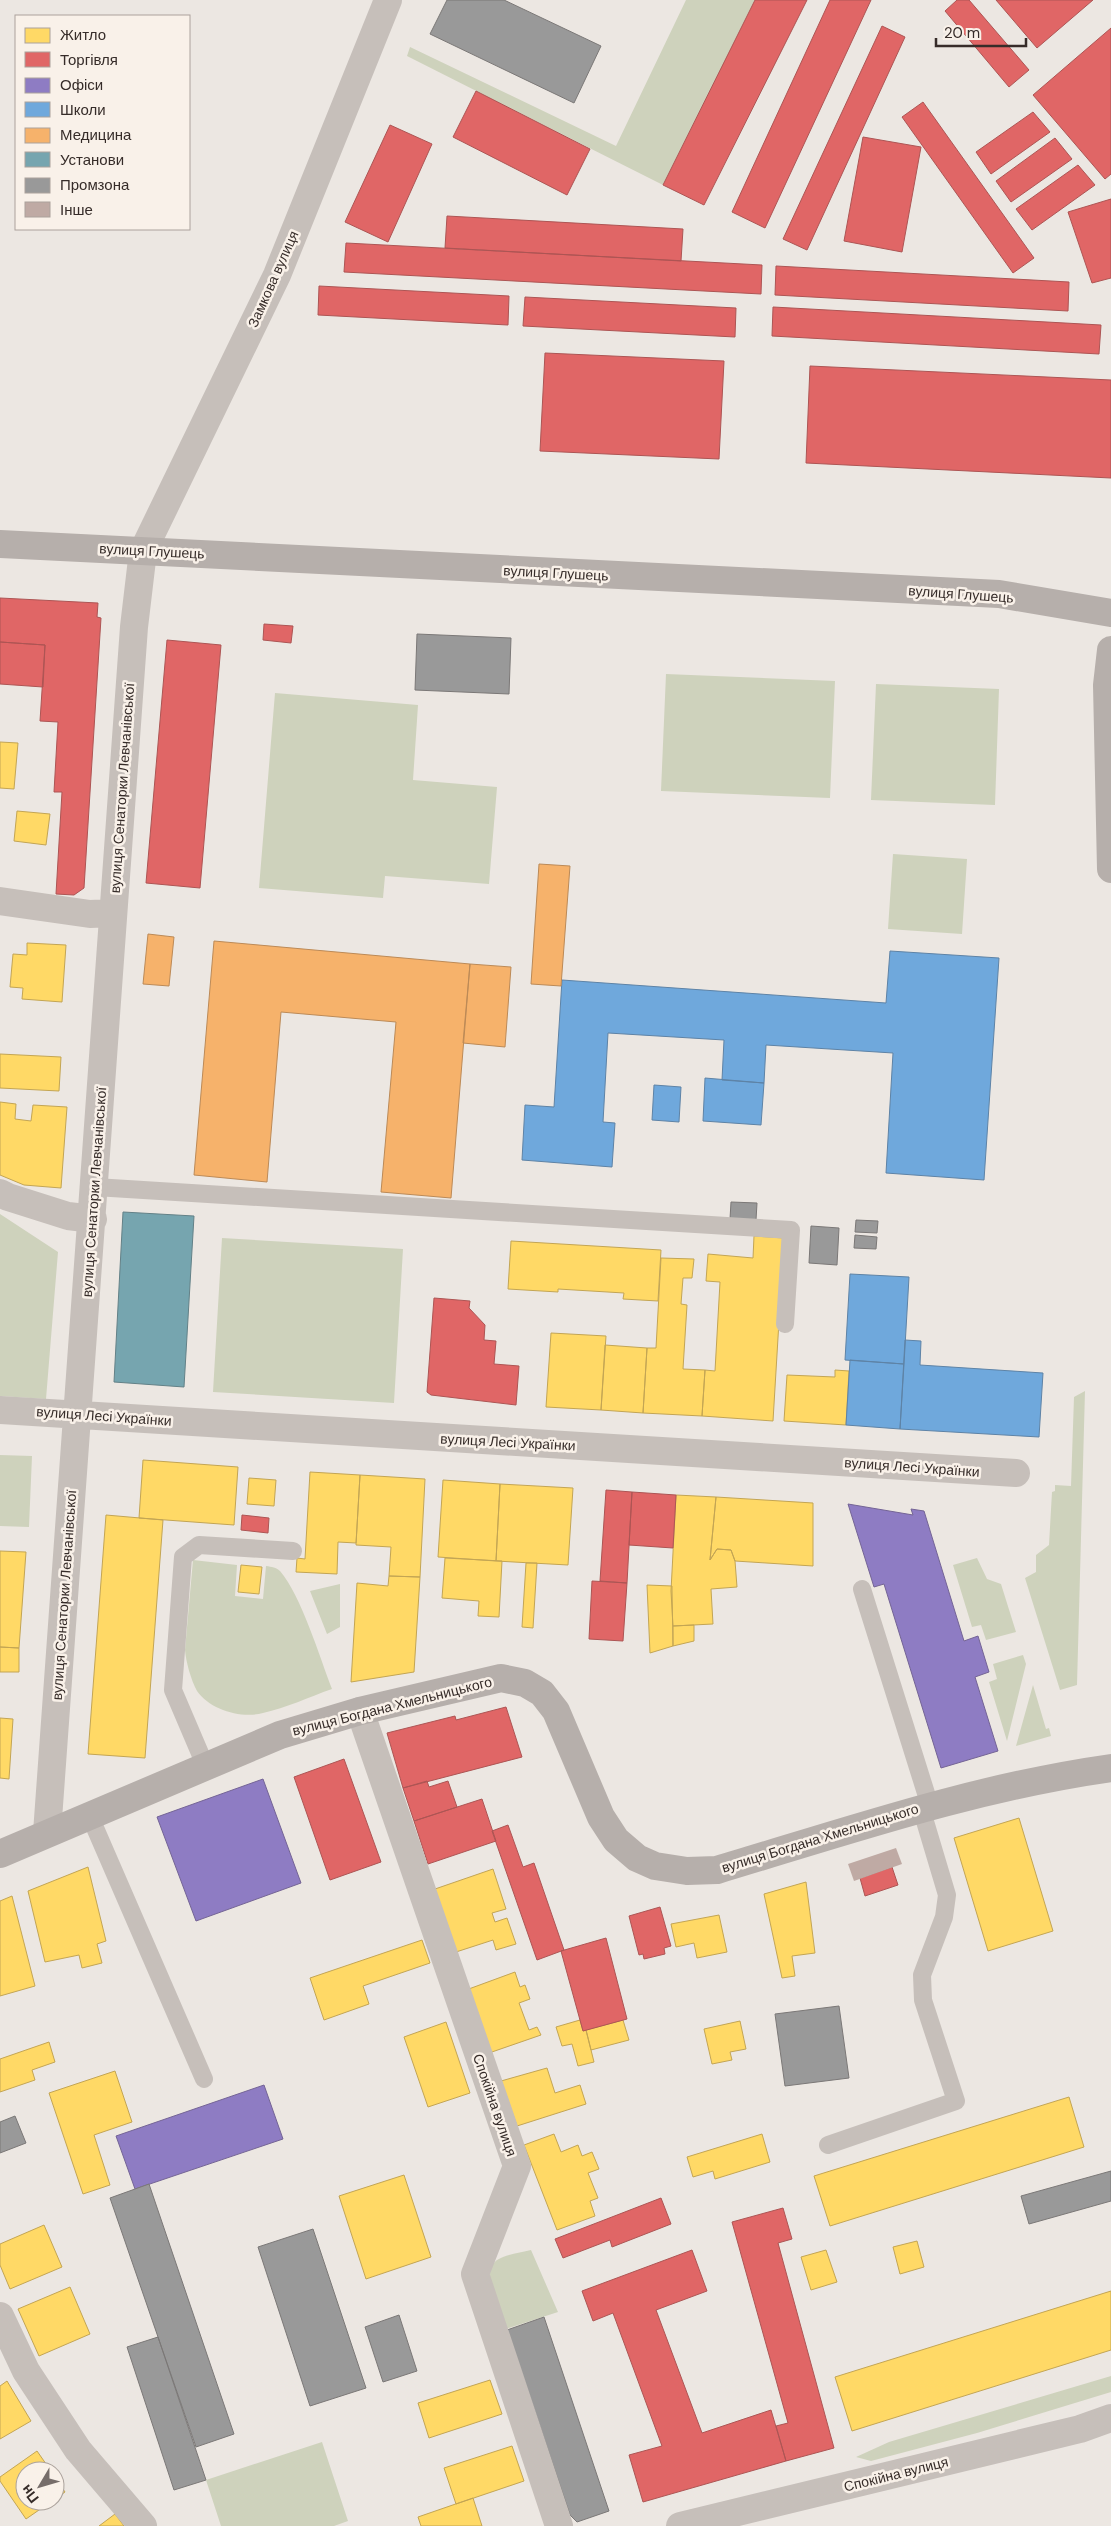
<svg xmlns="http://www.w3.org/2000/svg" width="1111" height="2526" viewBox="0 0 1111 2526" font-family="'DM Sans',sans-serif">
  <rect width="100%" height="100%" fill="#ece7e2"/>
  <path fill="#ced2bc" d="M 686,0 L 755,0 L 663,185 L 407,56 L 410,47 L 616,146 Z
    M 666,674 L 835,681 L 830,798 L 661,791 Z
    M 876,684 L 999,689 L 995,805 L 871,800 Z
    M 275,693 L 418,705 L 413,780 L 497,787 L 489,884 L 385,876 L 383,898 L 259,888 Z
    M 893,854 L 967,859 L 962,934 L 888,929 Z
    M 0,1214 L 58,1252 L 46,1399 L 0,1396 Z
    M 222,1238 L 403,1249 L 394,1403 L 213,1392 Z
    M 1085,1391 L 1077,1685 L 1060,1690 L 1025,1578 L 1036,1572 L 1036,1555 L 1049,1545 L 1052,1492 L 1055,1491 L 1055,1485 L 1071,1486 L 1074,1397 Z
    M 0,1455 L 32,1456 L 29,1527 L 0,1526 Z
    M 977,1558 L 987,1579 L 1001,1584 L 1016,1632 L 986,1640 L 981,1625 L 972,1627 L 953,1565 Z
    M 193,1560 L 237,1565 L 235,1596 L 263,1599 L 266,1566 C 272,1567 276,1567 280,1571 C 301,1595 320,1658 332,1689 C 309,1697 286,1708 263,1713 C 242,1719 210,1710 197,1691 C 191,1680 186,1662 185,1650 Z
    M 340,1584 L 340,1627 L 327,1634 L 310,1591 Z
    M 1023,1655 L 1026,1664 L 1007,1741 L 989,1682 L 997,1679 L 993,1664 Z
    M 1033,1685 L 1046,1729 L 1049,1728 L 1051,1736 L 1016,1746 Z
    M 531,2250 L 558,2312 L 506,2329 C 500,2313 479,2273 497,2260 C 506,2254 520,2253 531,2250 Z
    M 1111,2376 L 1111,2392 L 977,2433 L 871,2461 L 856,2457 L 889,2442 Z
    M 322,2442 L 348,2521 L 334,2526 L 221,2526 L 206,2480 Z"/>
  <path fill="#ffd966" stroke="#c3a554" d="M 0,742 L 18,743 L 14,789 L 0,788 Z
    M 17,811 L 50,814 L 46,845 L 14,841 Z
    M 27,943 L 66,945 L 62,1002 L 22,999 L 23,988 L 10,987 L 13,954 L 27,955 Z
    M 0,1054 L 61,1057 L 59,1091 L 0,1088 Z
    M 0,1102 L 16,1104 L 15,1119 L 31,1121 L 33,1105 L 67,1107 L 61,1188 L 24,1185 L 0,1175 Z
    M 754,1236 L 784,1238 L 773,1421 L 702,1416 L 705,1370 L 715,1371 L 720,1282 L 706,1281 L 708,1254 L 753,1258 Z
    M 511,1241 L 661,1250 L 658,1301 L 623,1299 L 624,1293 L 558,1289 L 558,1292 L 508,1289 Z
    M 661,1258 L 694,1259 L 692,1278 L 683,1278 L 681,1304 L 687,1305 L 683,1369 L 705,1370 L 702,1416 L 643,1413 L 647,1348 L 656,1348 Z
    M 551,1333 L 606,1336 L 601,1410 L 546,1407 Z
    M 605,1345 L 647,1348 L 643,1413 L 601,1410 Z
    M 835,1370 L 849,1371 L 846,1425 L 784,1421 L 787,1375 L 835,1377 Z
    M 143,1460 L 238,1467 L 234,1525 L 139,1518 Z
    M 310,1472 L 360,1475 L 356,1543 L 338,1542 L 337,1574 L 296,1572 L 297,1558 L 305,1559 Z
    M 360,1475 L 425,1479 L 420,1577 L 389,1576 L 391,1547 L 356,1545 Z
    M 249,1478 L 276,1480 L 274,1506 L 247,1504 Z
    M 443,1480 L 500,1484 L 496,1561 L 438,1557 Z
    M 500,1484 L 573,1488 L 568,1565 L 496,1561 Z
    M 676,1495 L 716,1497 L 710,1560 L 717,1549 L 731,1550 L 735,1561 L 737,1587 L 711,1589 L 713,1624 L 673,1626 L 671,1591 Z
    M 716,1497 L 813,1503 L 813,1566 L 735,1561 L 731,1550 L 717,1549 L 710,1560 Z
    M 106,1515 L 163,1520 L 145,1758 L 88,1754 Z
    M 0,1551 L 26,1552 L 19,1648 L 0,1647 Z
    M 445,1558 L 502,1561 L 499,1617 L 478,1616 L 479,1601 L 442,1598 Z
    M 526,1563 L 537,1563 L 533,1628 L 522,1627 Z
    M 241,1565 L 262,1567 L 259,1594 L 238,1592 Z
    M 389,1576 L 420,1577 L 414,1672 L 351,1682 L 357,1583 L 388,1586 Z
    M 647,1585 L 672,1586 L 672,1591 L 673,1646 L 650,1653 Z
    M 694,1625 L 694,1641 L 673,1646 L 673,1626 Z
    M 0,1647 L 19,1648 L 19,1672 L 0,1672 Z
    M 0,1718 L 13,1719 L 9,1779 L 0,1778 Z
    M 1019,1818 L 1053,1931 L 988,1951 L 954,1838 Z
    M 88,1867 L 106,1941 L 97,1944 L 102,1963 L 82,1968 L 79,1955 L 45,1962 L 28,1891 Z
    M 493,1869 L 506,1909 L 492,1913 L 495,1922 L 507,1918 L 516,1944 L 496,1950 L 493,1940 L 456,1952 L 435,1889 Z
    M 806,1882 L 815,1953 L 792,1956 L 795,1976 L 782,1978 L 764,1894 Z
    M 12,1896 L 35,1986 L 0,1996 L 0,1901 Z
    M 719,1915 L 727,1952 L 697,1958 L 694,1943 L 676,1947 L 671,1924 Z
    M 422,1940 L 430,1963 L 363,1986 L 369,2004 L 324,2020 L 310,1978 Z
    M 515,1972 L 520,1987 L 525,1985 L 530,1999 L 519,2003 L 529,2030 L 537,2027 L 541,2035 L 489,2053 L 466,1990 Z
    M 580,2020 L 583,2031 L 586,2030 L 594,2062 L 578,2066 L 572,2044 L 562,2046 L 556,2027 Z
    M 623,2020 L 629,2040 L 591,2050 L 586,2030 Z
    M 740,2021 L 746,2049 L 730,2052 L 732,2060 L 712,2064 L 704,2029 Z
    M 446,2022 L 470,2093 L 428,2107 L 404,2037 Z
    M 49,2042 L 55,2062 L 32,2070 L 35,2080 L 0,2092 L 0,2059 Z
    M 547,2068 L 555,2093 L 580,2085 L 586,2104 L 517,2126 L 501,2081 Z
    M 115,2071 L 132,2122 L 94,2135 L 110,2185 L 83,2194 L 49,2093 Z
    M 1069,2097 L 1084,2147 L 830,2226 L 814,2176 Z
    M 554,2134 L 561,2152 L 578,2145 L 582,2156 L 592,2152 L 599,2169 L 588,2173 L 598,2198 L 590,2201 L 595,2216 L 557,2230 L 524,2145 Z
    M 762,2134 L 770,2162 L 715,2179 L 713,2171 L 693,2177 L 687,2157 Z
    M 404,2175 L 431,2257 L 366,2279 L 339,2196 Z
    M 44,2225 L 62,2267 L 10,2289 L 0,2265 L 0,2244 Z
    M 917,2241 L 924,2267 L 900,2274 L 893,2247 Z
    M 826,2250 L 837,2282 L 811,2290 L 801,2257 Z
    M 70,2287 L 90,2334 L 39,2356 L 18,2309 Z
    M 1111,2291 L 1111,2350 L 852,2431 L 835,2377 Z
    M 490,2380 L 502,2414 L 429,2438 L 418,2403 Z
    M 7,2381 L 31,2421 L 0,2439 L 0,2386 Z
    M 512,2446 L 524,2481 L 456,2504 L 444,2468 Z
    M 37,2451 L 51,2471 L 25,2471 L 25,2501 L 52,2501 L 26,2519 L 0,2481 L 0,2477 Z
    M 55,2477 L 65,2492 L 55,2499 Z
    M 473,2498 L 482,2526 L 421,2526 L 418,2517 Z
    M 115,2514 L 124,2526 L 99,2526 Z"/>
  <path fill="#e06666" stroke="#ad5554" d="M 755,0 L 807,0 L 704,205 L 663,185 Z
    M 830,0 L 871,0 L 765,228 L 732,212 Z
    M 957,0 L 969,0 L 1029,70 L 1009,87 L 945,11 Z
    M 996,0 L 1093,0 L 1037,48 Z
    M 882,26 L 905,37 L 807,250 L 783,239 Z
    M 1111,28 L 1111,174 L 1105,179 L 1033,95 Z
    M 476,91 L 590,149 L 567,195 L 453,137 Z
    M 923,102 L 1034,258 L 1013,273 L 902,117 Z
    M 1033,112 L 1050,132 L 991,174 L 976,152 Z
    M 390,125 L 432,144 L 388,242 L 345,222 Z
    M 863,137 L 921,147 L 902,252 L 844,241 Z
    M 1055,138 L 1072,159 L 1011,202 L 996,181 Z
    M 1078,165 L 1095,185 L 1032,230 L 1016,209 Z
    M 1111,199 L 1111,278 L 1092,283 L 1068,212 Z
    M 447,216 L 683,229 L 681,261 L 445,248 Z
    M 346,243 L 762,265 L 761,294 L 344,272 Z
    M 776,266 L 1069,282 L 1068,311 L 775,295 Z
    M 319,286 L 509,296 L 508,325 L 318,315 Z
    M 525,297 L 736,308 L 735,337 L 523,326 Z
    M 773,307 L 1101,325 L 1099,354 L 772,336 Z
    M 545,353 L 724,361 L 719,459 L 540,451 Z
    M 810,366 L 1111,380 L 1111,478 L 806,463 Z
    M 0,598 L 98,603 L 97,617 L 101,618 L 84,888 L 74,895 L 56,894 L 62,792 L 54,792 L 58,722 L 40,721 L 45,645 L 0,642 Z
    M 264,624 L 293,626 L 291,643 L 263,640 Z
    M 167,640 L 221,645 L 200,888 L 146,883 Z
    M 0,642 L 45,645 L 43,687 L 0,684 Z
    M 434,1298 L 470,1301 L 469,1308 L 485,1325 L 484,1340 L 496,1341 L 494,1364 L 519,1366 L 516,1405 L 431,1395 L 427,1392 Z
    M 606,1490 L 632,1492 L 627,1583 L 600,1581 Z
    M 632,1492 L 676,1495 L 673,1548 L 629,1545 Z
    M 242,1515 L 269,1518 L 268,1533 L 241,1530 Z
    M 592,1581 L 627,1583 L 623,1641 L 589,1639 Z
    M 506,1707 L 522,1757 L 403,1788 L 387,1733 L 455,1716 L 456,1720 Z
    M 344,1759 L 381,1862 L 330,1880 L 294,1777 Z
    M 427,1781 L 429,1787 L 448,1781 L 457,1807 L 414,1821 L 403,1788 Z
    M 482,1799 L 496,1841 L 428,1864 L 414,1821 Z
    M 508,1825 L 523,1867 L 534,1863 L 564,1950 L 537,1960 L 492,1831 Z
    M 892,1867 L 898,1885 L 865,1896 L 860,1878 Z
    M 660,1907 L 671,1946 L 664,1948 L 665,1954 L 644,1959 L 643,1954 L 639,1955 L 629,1916 Z
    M 606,1938 L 627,2019 L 583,2031 L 561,1951 Z
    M 661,2198 L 671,2224 L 612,2247 L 610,2240 L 563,2258 L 555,2239 Z
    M 783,2208 L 792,2239 L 778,2243 L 834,2448 L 786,2461 L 776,2426 L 788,2423 L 732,2222 Z
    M 692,2250 L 707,2291 L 656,2310 L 702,2433 L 771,2410 L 786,2461 L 643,2502 L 629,2455 L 662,2446 L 613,2313 L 593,2321 L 582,2291 Z"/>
  <path fill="#8e7cc3" stroke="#746495" d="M 848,1504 L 913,1515 L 911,1509 L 924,1511 L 964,1641 L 978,1636 L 989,1672 L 975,1677 L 998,1751 L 941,1768 L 884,1584 L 874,1587 Z
    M 263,1779 L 301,1883 L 196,1921 L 157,1817 Z
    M 264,2085 L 283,2139 L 135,2189 L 116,2136 Z"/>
  <path fill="#6fa8dc" stroke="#5e83a6" d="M 890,951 L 999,958 L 984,1180 L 886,1173 L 893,1053 L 766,1045 L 764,1083 L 722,1080 L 724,1040 L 608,1033 L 603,1122 L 615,1123 L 612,1167 L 522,1160 L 525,1105 L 554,1107 L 562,980 L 886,1003 Z
    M 705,1078 L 764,1083 L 761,1125 L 703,1121 Z
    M 654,1085 L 681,1087 L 679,1122 L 652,1120 Z
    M 850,1274 L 909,1277 L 904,1364 L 845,1360 Z
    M 905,1340 L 921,1341 L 920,1365 L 1043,1373 L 1039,1437 L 900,1429 Z
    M 850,1360 L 904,1364 L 900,1429 L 846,1425 Z"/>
  <path fill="#f6b26b" stroke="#bc8a57" d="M 539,864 L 570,866 L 561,986 L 531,984 Z
    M 148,934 L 174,937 L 169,986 L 143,984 Z
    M 214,941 L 470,964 L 451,1198 L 381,1192 L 396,1022 L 281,1012 L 267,1182 L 194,1175 Z
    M 470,964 L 511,967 L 505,1047 L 463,1043 Z"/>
  <path fill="#76a5af" stroke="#638187" d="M 123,1212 L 194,1216 L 184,1387 L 114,1382 Z"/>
  <path fill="#999" stroke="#7b7877" d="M 447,0 L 504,0 L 601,46 L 574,103 L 430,34 Z
    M 417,634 L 511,638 L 509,694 L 415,690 Z
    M 731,1202 L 757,1203 L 756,1220 L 730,1219 Z
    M 856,1220 L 878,1221 L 877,1233 L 855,1232 Z
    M 811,1226 L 839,1228 L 837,1265 L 809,1263 Z
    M 855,1235 L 877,1237 L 876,1249 L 854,1248 Z
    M 839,2006 L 849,2078 L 785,2086 L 775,2014 Z
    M 15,2116 L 26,2143 L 0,2153 L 0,2122 Z
    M 1111,2171 L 1111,2201 L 1029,2224 L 1021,2196 Z
    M 149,2184 L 234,2434 L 196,2447 L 110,2198 Z
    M 313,2229 L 366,2388 L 310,2406 L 258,2247 Z
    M 399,2315 L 417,2371 L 383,2382 L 365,2327 Z
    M 544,2317 L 609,2511 L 577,2522 L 570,2515 L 507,2330 Z
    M 158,2337 L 206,2480 L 174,2490 L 127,2347 Z"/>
  <path fill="#bfaaa4" d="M 896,1848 L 902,1864 L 854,1881 L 848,1864 Z"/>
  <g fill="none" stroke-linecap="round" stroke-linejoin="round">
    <path stroke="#c6bfba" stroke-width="18" d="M 95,1187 L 791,1230 L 785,1324
      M 862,1589 L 930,1806
      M 205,1765 L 173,1690 L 183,1557 L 199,1545 L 293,1551
      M 89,1814 L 204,2079
      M 828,2145 L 956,2101 L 923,2000 L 922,1975 L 944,1917 L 947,1895 L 921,1808"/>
    <path stroke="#c6bfba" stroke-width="28" d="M 0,901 L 90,914 L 113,913
      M 0,1193 L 8,1197 L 68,1216 L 93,1219
      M 0,1410 L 1016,1473
      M 360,1711 L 517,2166 L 475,2274 L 559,2526
      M 47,1833 L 134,627 L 143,551 L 277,275 L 388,0
      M 0,2316 L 26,2371 L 78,2450 L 143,2526
      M 680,2526 L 1080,2429 L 1111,2418"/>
    <path stroke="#b6afab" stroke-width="28" d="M 0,544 L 999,594 L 1111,613
      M 1111,650 L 1107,685 L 1111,869
      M 0,1854 L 280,1735 L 360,1711 L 501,1678 L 525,1683 L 542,1693 L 556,1711 L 601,1817 L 616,1840 L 637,1858 L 655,1866 L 687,1871 L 717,1870 C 847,1831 976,1787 1111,1768"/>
  </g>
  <g text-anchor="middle" stroke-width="5" stroke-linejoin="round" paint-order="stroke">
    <g font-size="14" fill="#362c29" stroke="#f9f1e9">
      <text transform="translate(273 279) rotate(-66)" y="5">Замкова вулиця</text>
      <text transform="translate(152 551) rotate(3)" y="5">вулиця Глушець</text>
      <text transform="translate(556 573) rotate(3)" y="5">вулиця Глушець</text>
      <text transform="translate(961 594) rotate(4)" y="5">вулиця Глушець</text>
      <text transform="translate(122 788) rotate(-86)" y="5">вулиця Сенаторки Левчанівської</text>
      <text transform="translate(94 1192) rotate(-86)" y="5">вулиця Сенаторки Левчанівської</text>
      <text transform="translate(104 1416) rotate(4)" y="5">вулиця Лесі Українки</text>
      <text transform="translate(508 1442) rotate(3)" y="5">вулиця Лесі Українки</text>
      <text transform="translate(912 1467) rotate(4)" y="5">вулиця Лесі Українки</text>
      <text transform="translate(64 1595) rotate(-86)" y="5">вулиця Сенаторки Левчанівської</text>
      <text transform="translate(392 1706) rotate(-14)" y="5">вулиця Богдана Хмельницького</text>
      <text transform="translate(820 1838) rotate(-17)" y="5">вулиця Богдана Хмельницького</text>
      <text transform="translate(495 2105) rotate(71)" y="5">Спокійна вулиця</text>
      <text transform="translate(896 2474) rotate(-14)" y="5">Спокійна вулиця</text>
    </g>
  </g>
  <rect x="15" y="15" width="175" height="215" fill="#f9f1e9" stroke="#aba29c"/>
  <rect x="25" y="28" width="25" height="15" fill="#ffd966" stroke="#aba29c"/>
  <text x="60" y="40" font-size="15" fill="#362c29">Житло</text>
  <rect x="25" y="52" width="25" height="15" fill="#e06666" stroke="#aba29c"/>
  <text x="60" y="65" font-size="15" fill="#362c29">Торгівля</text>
  <rect x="25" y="78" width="25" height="15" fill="#8e7cc3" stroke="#aba29c"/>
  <text x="60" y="90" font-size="15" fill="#362c29">Офіси</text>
  <rect x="25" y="102" width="25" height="15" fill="#6fa8dc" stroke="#aba29c"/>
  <text x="60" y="115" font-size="15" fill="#362c29">Школи</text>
  <rect x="25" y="128" width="25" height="15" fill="#f6b26b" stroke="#aba29c"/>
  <text x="60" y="140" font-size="15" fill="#362c29">Медицина</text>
  <rect x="25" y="152" width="25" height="15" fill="#76a5af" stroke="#aba29c"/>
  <text x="60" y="165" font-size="15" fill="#362c29">Установи</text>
  <rect x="25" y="178" width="25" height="15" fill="#999999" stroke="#aba29c"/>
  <text x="60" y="190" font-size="15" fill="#362c29">Промзона</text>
  <rect x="25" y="202" width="25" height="15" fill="#bfaaa4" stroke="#aba29c"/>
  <text x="60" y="215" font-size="15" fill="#362c29">Інше</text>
  <g transform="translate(40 2486) rotate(232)"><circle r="24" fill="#f9f1e9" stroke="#aba29c"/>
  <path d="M0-4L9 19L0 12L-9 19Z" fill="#766d6a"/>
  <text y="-8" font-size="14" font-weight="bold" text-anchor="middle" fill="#362c29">Пн</text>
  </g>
  <path d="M936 38v8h90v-8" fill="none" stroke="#362c29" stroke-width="2.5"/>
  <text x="944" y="38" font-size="15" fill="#362c29" stroke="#f9f1e9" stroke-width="4" paint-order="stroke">20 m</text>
</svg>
